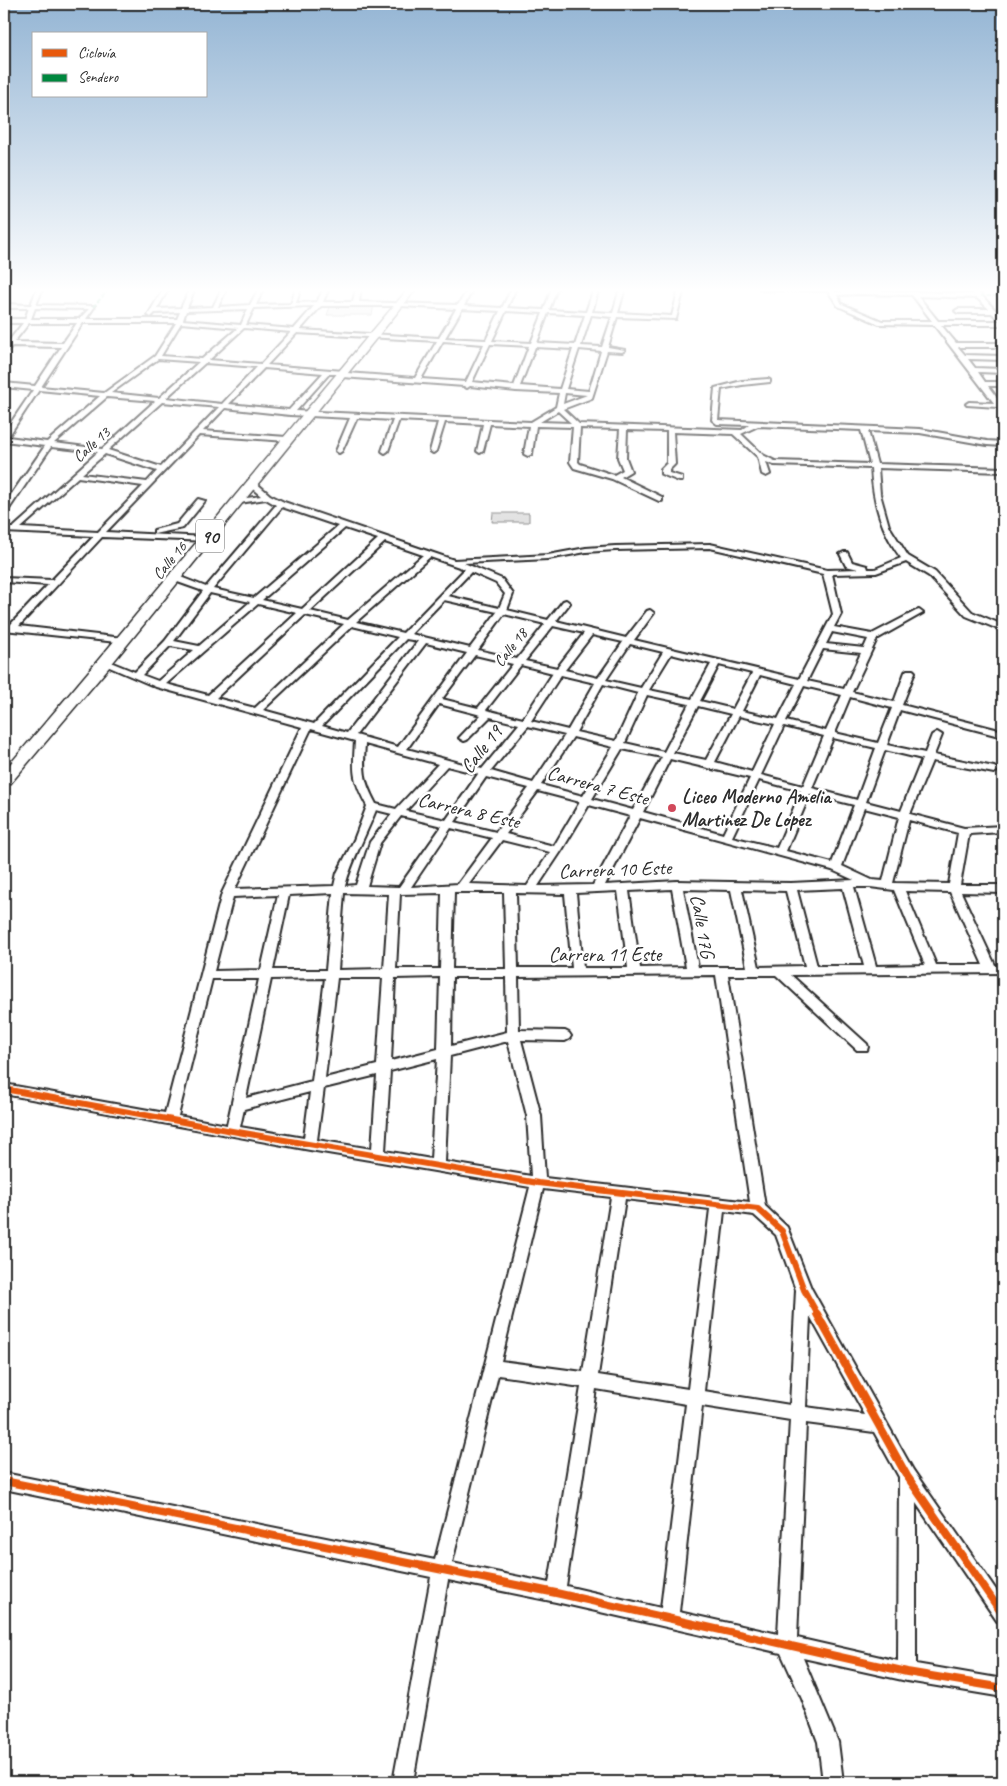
<svg xmlns="http://www.w3.org/2000/svg" width="1007" height="1786" viewBox="0 0 1007 1786" font-family="Caveat,sans-serif">
  <rect width="100%" height="100%" fill="#fff"/>
  <filter id="ink" filterUnits="userSpaceOnUse"><feTurbulence type="fractalNoise" baseFrequency=".02" numOctaves="2"/><feDisplacementMap in="SourceGraphic" scale="10" xChannelSelector="R" yChannelSelector="G"/><feConvolveMatrix kernelMatrix="1 2 1 2 8 2 1 2 1" color-interpolation-filters="sRGB"/></filter>
  <g filter="url(#ink)">
    <path fill="#e0e0e0" stroke="#868686" d="M 331,304 L 374,304 L 372,315 L 327,315 Z
      M 493,513 L 529,513 L 529,522 L 492,522 Z"/>
    <g fill="none" stroke-linecap="round" stroke-linejoin="round">
      <defs>
        <path id="minor" d="M 37,288 L 43,288 L 36,305 L 95,306 L 86,319 L 177,319 L 180,312 L 155,313 L 151,317 L 148,315 L 164,288 L 169,288 L 157,309 L 181,308 L 190,288 L 195,288 L 187,308 L 213,307 L 222,288 L 227,288 L 218,307 L 250,305 L 259,288 L 264,288 L 256,305 L 291,304 L 296,288 L 301,288 L 296,303 L 317,302 L 324,288 L 329,288 L 323,302 L 353,302 L 356,288 L 361,288 L 359,302 L 458,305 L 469,288 L 473,288 L 464,306 L 502,308 L 512,288 L 516,288 L 507,308 L 544,310 L 552,288 L 557,288 L 549,310 L 586,312 L 594,288 L 599,288 L 592,312 L 613,313 L 620,288 L 625,288 L 618,313 L 672,316 L 679,288 L 684,288 L 676,319 L 617,317 L 608,347 L 625,350 L 622,352 L 607,351 L 592,398 L 563,409 L 579,424 L 742,430 L 749,425 L 717,424 L 712,420 L 715,388 L 742,381 L 768,379 L 770,380 L 770,382 L 742,385 L 721,389 L 718,420 L 920,429 L 987,441 L 1003,442 L 1003,446 L 987,445 L 920,433 L 868,431 L 877,464 L 1003,468 L 1003,472 L 878,468 L 880,494 L 889,526 L 908,556 L 935,572 L 972,612 L 1003,625 L 1003,631 L 966,616 L 929,576 L 906,562 L 876,573 L 832,574 L 841,614 L 834,627 L 872,634 L 916,611 L 919,610 L 923,613 L 877,639 L 852,692 L 894,702 L 905,672 L 907,670 L 913,670 L 915,672 L 902,705 L 1003,731 L 1003,737 L 900,710 L 887,745 L 925,753 L 932,735 L 937,732 L 942,735 L 934,755 L 994,767 L 999,770 L 994,773 L 932,761 L 910,814 L 964,828 L 1003,826 L 1003,832 L 969,834 L 960,885 L 1003,885 L 1003,893 L 961,892 L 995,965 L 1003,965 L 1003,973 L 791,975 L 867,1044 L 868,1047 L 867,1050 L 857,1050 L 776,975 L 728,975 L 765,1206 L 787,1227 L 811,1288 L 913,1470 L 1003,1600 L 1003,1624 L 997,1621 L 916,1503 L 916,1664 L 1003,1679 L 1003,1697 L 907,1681 L 803,1658 L 838,1742 L 843,1782 L 823,1782 L 818,1742 L 802,1699 L 781,1653 L 556,1602 L 448,1580 L 413,1782 L 393,1782 L 431,1577 L 4,1489 L 4,1473 L 435,1560 L 530,1187 L 310,1150 L 4,1094 L 4,1084 L 165,1113 L 222,893 L 302,727 L 156,687 L 100,663 L 105,660 L 108,661 L 135,672 L 165,641 L 203,591 L 172,580 L 172,576 L 178,576 L 206,587 L 276,505 L 266,499 L 233,504 L 233,500 L 261,496 L 248,485 L 248,481 L 254,481 L 270,495 L 284,502 L 454,560 L 548,555 L 586,548 L 615,546 L 710,544 L 827,570 L 858,569 L 846,566 L 840,554 L 844,552 L 847,552 L 852,562 L 867,566 L 868,569 L 875,569 L 901,558 C 881,531 873,502 871,468 L 774,465 L 766,462 L 770,474 L 766,476 L 762,474 L 758,457 L 733,434 L 673,432 L 675,464 L 669,470 L 669,473 L 682,477 L 682,481 L 679,481 L 661,474 L 661,469 L 667,463 L 667,431 L 627,430 L 626,458 L 631,471 L 621,477 L 662,497 L 662,501 L 659,501 L 612,479 L 574,468 L 570,462 L 573,427 L 536,426 L 532,454 L 528,456 L 524,454 L 529,426 L 490,424 L 483,451 L 480,453 L 477,451 L 483,424 L 445,422 L 436,451 L 433,453 L 430,451 L 438,422 L 399,420 L 388,451 L 385,453 L 382,451 L 393,420 L 357,418 L 342,451 L 339,453 L 336,451 L 350,418 L 290,415 L 225,408 L 203,431 L 287,437 L 290,439 L 287,441 L 199,435 L 106,532 L 207,537 L 211,539 L 210,541 L 102,537 L 19,626 L 123,638 L 127,641 L 126,643 L 4,630 L 4,624 L 10,625 L 48,585 L 4,582 L 4,578 L 52,580 L 94,536 L 4,532 L 4,528 L 13,528 L 98,452 L 51,447 L 7,512 L 4,512 L 4,505 L 45,446 L 4,441 L 4,433 L 33,390 L 4,387 L 4,383 L 35,386 L 61,347 L 12,346 L 4,354 L 6,346 L 4,345 L 4,343 L 8,342 L 23,323 L 4,323 L 4,319 L 25,319 L 29,308 L 4,308 L 4,304 L 31,305 ZM 314,306 L 294,329 L 246,325 L 254,308 ZM 321,306 L 400,306 L 456,309 L 439,338 L 300,330 ZM 35,308 L 89,309 L 79,319 L 31,319 ZM 248,309 L 241,325 L 183,320 L 186,311 ZM 462,309 L 500,311 L 486,340 L 445,338 ZM 506,311 L 543,313 L 531,343 L 492,341 ZM 548,313 L 585,315 L 575,345 L 537,343 ZM 591,315 L 612,317 L 602,347 L 581,346 ZM 29,323 L 77,323 L 63,343 L 14,342 ZM 83,323 L 176,323 L 155,356 L 104,393 L 41,387 ZM 181,323 L 238,328 L 202,359 L 161,356 ZM 244,328 L 291,332 L 261,364 L 209,360 ZM 297,333 L 437,341 L 415,378 L 347,373 L 344,371 L 267,365 ZM 443,341 L 484,344 L 466,382 L 421,379 ZM 490,344 L 529,346 L 514,386 L 472,382 ZM 535,347 L 573,349 L 560,389 L 520,386 ZM 579,349 L 601,351 L 589,391 L 566,389 ZM 158,359 L 199,362 L 159,398 L 111,393 ZM 205,363 L 257,367 L 222,404 L 166,398 ZM 264,368 L 323,373 L 289,410 L 229,404 ZM 329,374 L 339,374 L 342,377 L 464,386 L 467,388 L 470,386 L 516,391 L 559,393 L 556,407 L 531,422 L 296,411 ZM 39,390 L 100,396 L 47,442 L 8,437 ZM 565,393 L 587,395 L 563,404 ZM 107,397 L 155,401 L 102,449 L 54,443 ZM 162,402 L 219,407 L 161,467 L 108,450 ZM 558,411 L 571,423 L 540,422 ZM 758,426 L 861,430 L 870,464 L 775,461 L 763,455 L 741,434 ZM 580,428 L 620,429 L 618,458 L 623,470 L 614,475 L 580,464 L 578,462 ZM 105,454 L 157,471 L 147,482 L 82,474 ZM 78,477 L 143,486 L 98,532 L 21,528 ZM 282,507 L 338,526 L 254,598 L 213,589 ZM 345,528 L 378,539 L 302,609 L 262,600 ZM 385,542 L 423,555 L 348,620 L 310,611 ZM 710,548 L 823,574 L 833,614 L 799,679 L 634,640 L 654,613 L 650,610 L 647,611 L 626,638 L 556,621 L 570,603 L 566,600 L 563,601 L 548,620 L 507,610 L 513,594 L 502,579 L 464,563 L 548,559 L 586,552 L 615,550 ZM 430,557 L 465,569 L 403,633 L 356,622 ZM 471,572 L 496,583 L 505,594 L 499,608 L 448,596 ZM 210,593 L 250,602 L 199,646 L 174,641 ZM 444,600 L 497,612 L 470,648 L 411,634 ZM 258,604 L 297,613 L 208,695 L 166,684 ZM 504,614 L 545,624 L 517,659 L 478,650 ZM 305,615 L 344,624 L 255,708 L 216,698 ZM 352,626 L 398,637 L 314,724 L 263,710 ZM 553,626 L 584,633 L 557,668 L 525,661 ZM 832,632 L 868,639 L 864,648 L 826,644 ZM 592,635 L 623,642 L 598,678 L 565,670 ZM 406,639 L 418,641 L 347,733 L 322,726 ZM 426,643 L 467,653 L 398,747 L 356,735 ZM 630,644 L 663,652 L 641,688 L 606,680 ZM 170,646 L 194,650 L 158,681 L 142,675 ZM 823,649 L 861,653 L 844,689 L 807,681 ZM 671,654 L 711,664 L 692,699 L 649,690 ZM 475,655 L 513,664 L 478,708 L 442,699 ZM 521,665 L 553,673 L 523,719 L 486,710 ZM 719,665 L 752,673 L 733,709 L 700,701 ZM 561,675 L 595,683 L 568,730 L 531,721 ZM 760,675 L 796,684 L 778,719 L 742,711 ZM 603,684 L 638,693 L 616,741 L 576,732 ZM 804,686 L 842,695 L 826,731 L 786,721 ZM 647,695 L 689,704 L 664,752 L 625,743 ZM 850,697 L 892,708 L 878,743 L 835,733 ZM 439,704 L 481,715 L 459,738 L 464,741 L 467,740 L 490,717 L 519,724 L 482,769 L 407,749 ZM 698,706 L 731,714 L 706,760 L 673,753 ZM 739,716 L 775,724 L 752,772 L 715,762 ZM 528,726 L 565,735 L 533,783 L 491,771 ZM 784,726 L 824,736 L 803,786 L 761,775 ZM 311,729 L 355,741 C 353,772 352,778 367,806 L 354,840 L 337,873 L 334,886 L 235,889 ZM 573,737 L 613,747 L 583,796 L 541,785 ZM 833,738 L 876,748 L 857,800 L 812,788 ZM 365,744 L 438,764 L 396,809 L 376,804 C 363,780 363,771 365,744 ZM 622,749 L 662,757 L 633,810 L 592,799 ZM 885,750 L 922,759 L 901,811 L 866,802 ZM 670,759 L 750,778 L 723,834 L 643,812 ZM 447,766 L 478,774 L 446,820 L 406,811 ZM 486,777 L 529,788 L 496,832 L 455,822 ZM 759,780 L 801,791 L 777,848 L 732,837 ZM 538,791 L 580,802 L 554,846 L 506,834 ZM 810,794 L 854,805 L 832,863 L 786,851 ZM 589,805 L 630,816 L 593,885 L 538,886 L 562,850 ZM 864,808 L 899,817 L 883,881 L 872,880 L 842,866 ZM 376,810 L 392,814 L 370,842 L 356,885 L 345,886 C 352,860 366,835 376,810 ZM 401,816 L 442,826 L 399,887 L 367,886 L 380,843 ZM 640,818 L 832,870 L 854,880 L 791,883 L 677,881 L 605,885 ZM 909,820 L 958,833 L 949,884 L 893,883 ZM 451,828 L 492,838 L 458,884 L 411,887 ZM 502,840 L 550,852 L 527,886 L 469,884 ZM 854,887 L 870,887 L 894,890 L 925,965 L 876,966 ZM 843,888 L 864,966 L 817,966 L 797,890 ZM 672,889 L 686,967 L 640,968 L 629,891 ZM 683,889 L 731,890 L 747,967 L 698,967 ZM 742,890 L 786,891 L 805,966 L 759,967 ZM 618,891 L 628,968 L 583,968 L 576,893 ZM 905,891 L 950,892 L 983,965 L 936,965 ZM 454,892 L 504,892 L 506,969 L 452,969 ZM 333,893 L 326,970 L 273,970 L 289,895 ZM 344,893 L 389,894 L 384,969 L 338,970 ZM 442,893 L 440,969 L 396,969 L 400,894 ZM 516,893 L 565,894 L 572,968 L 518,968 ZM 278,895 L 261,970 L 214,971 L 233,897 ZM 716,975 L 750,1202 L 545,1178 L 541,1116 L 521,1040 L 565,1041 L 569,1039 L 571,1036 L 569,1033 L 565,1031 L 519,1030 L 518,977 ZM 440,977 L 438,1049 L 391,1061 L 395,978 ZM 452,977 L 506,977 L 507,1032 L 451,1046 ZM 325,978 L 312,1081 L 246,1098 L 271,979 ZM 337,978 L 383,978 L 377,1065 L 325,1078 ZM 212,979 L 259,979 L 227,1125 L 178,1116 ZM 508,1041 L 527,1116 L 531,1176 L 445,1162 L 450,1056 ZM 437,1059 L 431,1159 L 385,1151 L 390,1071 ZM 377,1075 L 372,1149 L 317,1140 L 324,1088 ZM 310,1092 L 304,1138 L 240,1127 L 244,1109 ZM 543,1189 L 611,1197 L 583,1372 L 501,1361 ZM 625,1199 L 710,1209 L 688,1389 L 598,1375 ZM 724,1211 L 754,1215 L 776,1235 L 796,1290 L 790,1405 L 704,1391 ZM 810,1316 L 865,1415 L 806,1407 ZM 498,1375 L 581,1387 L 549,1583 L 452,1563 ZM 596,1389 L 686,1404 L 661,1608 L 566,1586 ZM 702,1406 L 790,1420 L 778,1634 L 679,1612 ZM 806,1423 L 874,1432 L 899,1477 L 898,1661 L 797,1638 Z
          M 759,288 L 831,288 L 835,292 L 858,290 L 974,294 L 968,288 L 974,288 L 1003,318 L 1003,325 L 941,325 L 956,343 L 1003,343 L 1003,347 L 958,347 L 965,355 L 1003,356 L 1003,360 L 968,359 L 975,368 L 1003,369 L 1003,373 L 978,372 L 985,382 L 1003,382 L 1003,386 L 988,386 L 1003,406 L 1003,412 L 997,407 L 967,405 L 966,404 L 969,402 L 994,403 L 934,325 L 879,324 L 838,306 L 828,291 L 762,290 ZM 858,294 L 912,295 L 932,321 L 882,321 L 842,304 L 837,295 ZM 918,296 L 977,298 L 989,309 L 958,309 L 955,311 L 958,313 L 992,313 L 1000,321 L 938,321 Z
          M 198,499 L 205,501 L 183,528 L 154,534 L 154,530 L 177,524 Z"/>
        <path id="trunk" d="M 409,288 L 417,288 L 110,666 L 10,784 L 4,786 L 4,771 C 141,612 273,448 409,288 Z"/>
      </defs>
      <use href="#minor" stroke="#2b2b2b" stroke-width="4"/>
      <use href="#trunk" stroke="#2b2b2b" stroke-width="3"/>
      <use href="#minor" fill="#fff" fill-rule="evenodd"/>
      <use href="#trunk" fill="#fff" fill-rule="evenodd"/>
      <path stroke="#00873e" stroke-width="2" stroke-dasharray="4.5 2" stroke-linecap="butt" d="M 902,288 L 907,293
        M 980,296 L 1003,296
        M 93,307 L 110,288"/>
      <defs>
        <path id="cycleway-far1" d="M 4,1089 L 232,1131 L 538,1183 L 758,1209 L 782,1231 L 804,1290 L 818,1315"/>
        <path id="cycleway" d="M 817,1314 L 907,1476 L 1003,1615
          M 4,1481 L 556,1593 L 907,1672 L 1003,1688"/>
      </defs>
      <use href="#cycleway-far1" stroke="#fff" stroke-width="9"/>
      <use href="#cycleway" stroke="#fff" stroke-width="11"/>
      <use href="#cycleway-far1" stroke="#e8590c" stroke-width="6"/>
      <use href="#cycleway" stroke="#e8590c" stroke-width="8"/>
    </g>
  </g>
  <linearGradient id="sky" x2="0" y2="1"><stop stop-color="#94b5d4"/><stop offset="0.54" stop-color="#fff"/><stop offset="1" stop-color="#fff" stop-opacity="0"/></linearGradient>
  <rect width="1007" height="538" fill="url(#sky)"/>
  <circle fill="#d1495b" stroke="#fff" stroke-width="2" cx="672" cy="808" r="5"/>
  <g text-anchor="middle" stroke-width="5" stroke-linejoin="round" paint-order="stroke">
    <g font-size="16" fill="#2b2b2b" stroke="#fff">
      <text transform="translate(91 444) rotate(-42)" y="6">Calle 13</text>
      <text transform="translate(169 560) rotate(-50)" y="6">Calle 16</text>
      <text transform="translate(510 647) rotate(-52)" y="6">Calle 18</text>
    </g>
    <rect fill="#fff" stroke="#6b6b6b" stroke-width="1" x="196" y="519.5" width="28" height="33" rx="4"/>
    <g font-size="19" font-weight="bold" fill="#2b2b2b">
      <text x="210" y="543">90</text>
    </g>
    <g font-size="20" fill="#2b2b2b" stroke="#fff">
      <text transform="translate(481 749) rotate(-52)" y="7">Calle 19</text>
      <text transform="translate(598 785) rotate(15)" y="7">Carrera 7 Este</text>
      <text transform="translate(469 810) rotate(13)" y="7">Carrera 8 Este</text>
      <text transform="translate(615 869) rotate(-2)" y="7">Carrera 10 Este</text>
      <text transform="translate(703 926) rotate(80)" y="7">Calle 17G</text>
      <text x="605" y="961">Carrera 11 Este</text>
    </g>
    <g font-size="20" font-weight="bold" fill="#2b2b2b" stroke="#fff" text-anchor="start">
      <text x="682" y="803">Liceo Moderno Amelia<tspan x="682" dy="23">Martinez De Lopez</tspan></text>
    </g>
  </g>
  <rect width="1007" height="1786" fill="none" stroke="#fff" stroke-width="20"/>
  <rect x="10" y="10" width="987" height="1766" fill="none" stroke="#2b2b2b" stroke-width="2" filter="url(#ink)"/>
  <rect x="32" y="32" width="175" height="65" fill="#ffffff" stroke="#aaaaaa"/>
  <rect x="42" y="49" width="25" height="8" fill="#e8590c" stroke="#aaaaaa"/>
  <text x="78" y="58" font-size="15" fill="#2b2b2b">Ciclovía</text>
  <rect x="42" y="74" width="25" height="8" fill="#00873e" stroke="#aaaaaa"/>
  <text x="78" y="82" font-size="15" fill="#2b2b2b">Sendero</text>
</svg>
